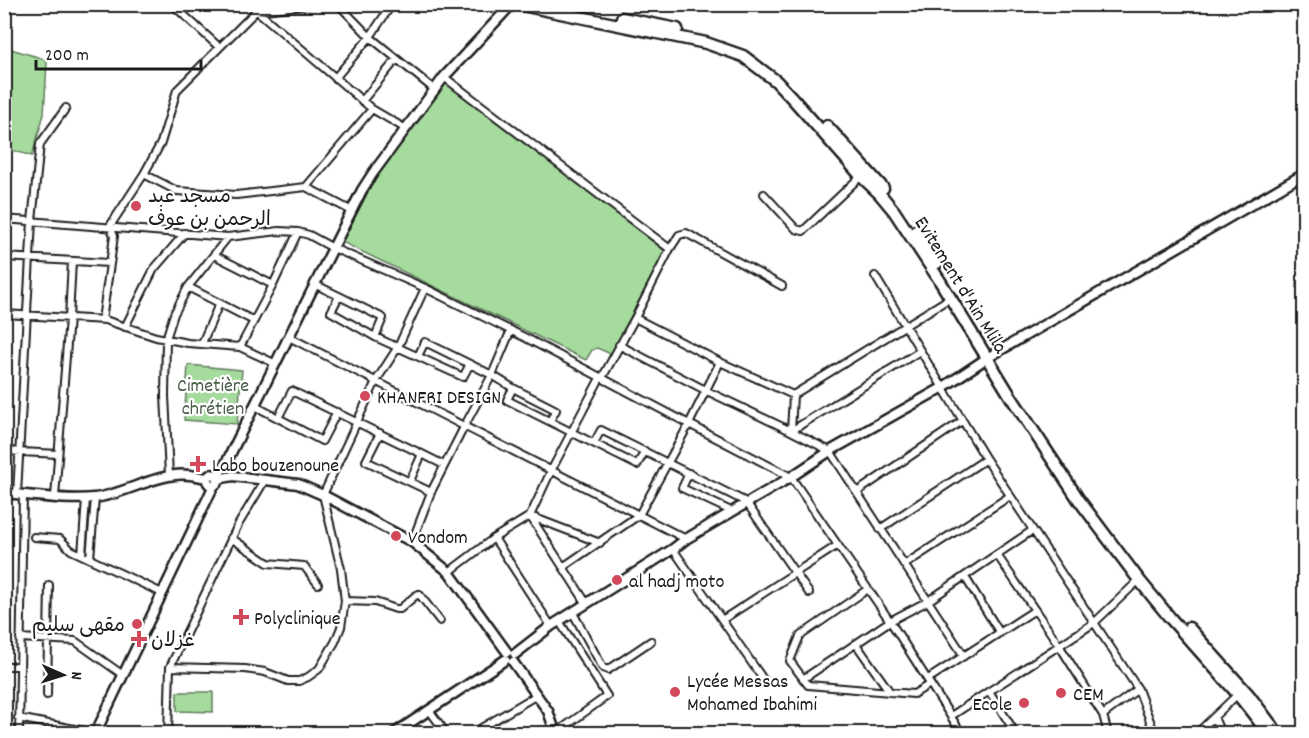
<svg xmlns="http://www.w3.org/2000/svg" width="1309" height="738" viewBox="0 0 1309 738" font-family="Dekko,'Playpen Sans Arabic',sans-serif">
  <rect width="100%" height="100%" fill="#fff"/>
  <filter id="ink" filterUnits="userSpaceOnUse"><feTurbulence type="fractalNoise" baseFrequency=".0167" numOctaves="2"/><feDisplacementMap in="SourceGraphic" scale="12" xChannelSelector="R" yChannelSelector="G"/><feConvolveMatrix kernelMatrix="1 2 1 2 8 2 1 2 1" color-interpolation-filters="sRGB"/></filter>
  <g filter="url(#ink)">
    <path fill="#a6db9e" stroke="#617c5d" stroke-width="1.5" d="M 4,47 L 41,58 L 47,62 L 44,114 L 32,156 L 5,148 Z
      M 445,81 L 665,251 L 611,354 L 597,348 L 592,350 L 586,360 L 342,242 L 380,169 Z
      M 188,365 L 242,370 L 237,424 L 184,420 Z
      M 177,692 L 213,692 L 213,712 L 177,711 Z"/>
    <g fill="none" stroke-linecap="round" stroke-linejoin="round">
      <defs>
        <path id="street" d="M 172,4 L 219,47
          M 249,4 L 372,109 L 406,129
          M 338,4 L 370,37 L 435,90
          M 444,77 L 670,249
          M 335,78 L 370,37 L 392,4
          M 362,101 L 396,60
          M 144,174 L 177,191 L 236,195 L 306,187
          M 764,194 L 796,229 L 803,231 L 861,176
          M 352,211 L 306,187 L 372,109
          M 4,219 L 228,237 L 279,231 L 298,232 L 309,235 L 333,248 L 425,288 L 526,338 L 689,424 L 791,477 L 890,621 L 962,734
          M 214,255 L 273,285
          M 4,257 L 109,263
          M 875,276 L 986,459 L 1138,689 L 1155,734
          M 314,284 L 339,296 L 331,312 L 375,337 L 463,377 L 470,364
          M 188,287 L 254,321
          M 339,296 L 383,318 L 375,337
          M 4,314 L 105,320 L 156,337 L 188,343 L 240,347 L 276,364
          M 635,318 L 720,362 L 793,395 L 791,431 L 920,351
          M 102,320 L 114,236 L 110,226 L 144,174 L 161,143 L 177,90 L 256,11 L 315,4
          M 125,327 L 154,269 L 185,233
          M 289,337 L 686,539
          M 202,343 L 219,304
          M 619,345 L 705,390 L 791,431 L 830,451 L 964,656
          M 240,347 L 273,285 L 298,232
          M 418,356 L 425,342 L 492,375 L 513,388 L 556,410 L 550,421
          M 600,378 L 551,471 L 530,516 L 600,543
          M 602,378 L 635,318 L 670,249 L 679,235 L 686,233 L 782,286
          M 513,388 L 507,400 L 637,465 L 645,451
          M 793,395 L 950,298
          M 255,406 L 322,441 L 337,412
          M 278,418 L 292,391 L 422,454
          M 380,433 L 366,461 L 431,492
          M 594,443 L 601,430 L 746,502 L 809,593
          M 4,451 L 58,454
          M 689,473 L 682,488 L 731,511
          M 169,475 L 165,396 L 166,339 L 174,314 L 188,287 L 228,237
          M 410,481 L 422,454 L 444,465
          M 857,492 L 962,421
          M 17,494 L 32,221 L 40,144 L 66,108
          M 55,497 L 69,318 L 72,261
          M 880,529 L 986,459
          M 34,537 L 60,539 L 71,550 L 162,593
          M 231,538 L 268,563 L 304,566 L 318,584
          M 494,538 L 551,626
          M 412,542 L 431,492 L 464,427 L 492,375 L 511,330
          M 673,549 L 722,620
          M 82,555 L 86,499
          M 997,555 L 1059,645 L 1103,715
          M 90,558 L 95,498
          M 904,565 L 1010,496
          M 563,567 L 639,515 L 689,424 L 720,362
          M 449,572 L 494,538 L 530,516 L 587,604
          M 965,577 L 1000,633
          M 868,589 L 800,636 L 790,661 L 808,685 L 914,694 L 930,684
          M 345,601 L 375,602 L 396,609 L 400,609 L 415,596 L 419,594 L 440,621
          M 573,613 L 603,668 L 608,670 L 651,641
          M 20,638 L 75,641 L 123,675
          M 856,644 L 890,692
          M 4,666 L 19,666
          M 170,667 L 245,669 L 265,672 L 288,681 L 299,681 L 308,677 L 319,669 L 335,642 L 341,627 L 345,601 L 341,569 L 323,495 L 376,381 L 398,347 L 425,288
          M 803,679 L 890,621 L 928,601 L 1033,530
          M 928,679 L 1035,610
          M 765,682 L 722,620 L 838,545
          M 989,691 L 1016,734
          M 47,695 L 49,585
          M 429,710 L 447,734
          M 951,716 L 1094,623 L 1139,580
          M 1214,717 L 1221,734
          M 18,718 L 95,733
          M 556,733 L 607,696 L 559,621
          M 19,734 L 23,494
          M 168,734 L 170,667 L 238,525 L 265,480
          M 471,734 L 537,695
          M 1108,734 L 1103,715 L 1138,689
          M 1196,734 L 1238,694"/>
        <path id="secondary" d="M 217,476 L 225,465 L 333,248 L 362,190 L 373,173 L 444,77 L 512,4
          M 218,479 L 233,476 L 298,484 L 323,495 L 412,542 L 449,572 L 507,652
          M 4,493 C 33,495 65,501 94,498 C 121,495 148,478 175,475 C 186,473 196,476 207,478 C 210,474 213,473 217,476 L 218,482 L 215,485 L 210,485 L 208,483 L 207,478
          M 515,654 L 551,626 L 673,549 L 686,539 L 791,477 L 830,451 L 942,388 L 987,358 L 1304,174
          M 513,662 L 548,711 L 556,734
          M 95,734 L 214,485
          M 393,734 L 505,660"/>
        <path id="highway" d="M 517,4 L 706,43 L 743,56 L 776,81 L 793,99 L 861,176 L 879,193 L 894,211 L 940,281 L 1011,397 L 1079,500 L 1139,580 L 1171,619 L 1236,692 L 1269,734
          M 622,18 L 677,29
          M 827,126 L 883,188
          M 916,231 L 937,263
          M 1189,628 L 1248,694 L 1278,734"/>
      </defs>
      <use href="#street" stroke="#1c1c1c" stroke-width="10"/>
      <use href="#secondary" stroke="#1c1c1c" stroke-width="13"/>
      <use href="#highway" stroke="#1c1c1c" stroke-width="15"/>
      <use href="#street" stroke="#fff" stroke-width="6"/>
      <use href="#secondary" stroke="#fff" stroke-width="8"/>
      <use href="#highway" stroke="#fff" stroke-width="10"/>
    </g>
  </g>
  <g fill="#d1495b" stroke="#fff" stroke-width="2">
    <circle cx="136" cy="206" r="6"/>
    <circle cx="365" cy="396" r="6"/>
    <path d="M195 455h6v6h6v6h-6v6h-6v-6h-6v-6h6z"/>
    <circle cx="396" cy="536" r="6"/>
    <circle cx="617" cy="580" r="6"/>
    <path d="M238 608h6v6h6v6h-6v6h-6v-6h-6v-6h6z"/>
    <circle cx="137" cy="624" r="6"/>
    <path d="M136 630h6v6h6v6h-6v6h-6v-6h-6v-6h6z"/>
    <circle cx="675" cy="692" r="6"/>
    <circle cx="1061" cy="693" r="6"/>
    <circle cx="1024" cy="703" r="6"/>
  </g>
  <g text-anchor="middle" stroke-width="4.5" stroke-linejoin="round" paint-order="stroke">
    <g font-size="20" fill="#1c1c1c" stroke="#fff" text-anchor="start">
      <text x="148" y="202">مسجد عبد<tspan x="148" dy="23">الرحمن بن عوف</tspan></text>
      <text x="377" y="403">KHANFRI DESIGN</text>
      <text x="212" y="471">Labo bouzenoune</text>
      <text x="408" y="543">Vondom</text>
      <text x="629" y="587">al hadj moto</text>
      <text x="254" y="624">Polyclinique</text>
      <text x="125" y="631" text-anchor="end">مقهى سليم</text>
      <text x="151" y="646">غزلان</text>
      <text x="687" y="687">Lycée Messas<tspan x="687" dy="23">Mohamed Ibahimi</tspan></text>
      <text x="1073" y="700">CEM</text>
      <text x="1012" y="710" text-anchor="end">Ecole</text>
    </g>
    <g font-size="20" fill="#1c1c1c" stroke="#fff">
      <text transform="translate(962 284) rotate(58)" y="7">Evitement d'Ain Mlila</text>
    </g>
    <g font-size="20" fill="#4c5f4a" stroke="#fff">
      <text x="213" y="391">Cimetière<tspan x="213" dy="23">chrétien</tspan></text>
    </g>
  </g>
  <rect width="1309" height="738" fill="none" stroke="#fff" stroke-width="24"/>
  <rect x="12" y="12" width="1285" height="714" fill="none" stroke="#1c1c1c" stroke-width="2" filter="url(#ink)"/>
  <g transform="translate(63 675) rotate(93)" stroke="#ffffff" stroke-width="4.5" paint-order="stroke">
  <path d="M0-4.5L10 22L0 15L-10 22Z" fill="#1c1c1c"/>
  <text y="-9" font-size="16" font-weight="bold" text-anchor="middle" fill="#1c1c1c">N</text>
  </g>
  <path d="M36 60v9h165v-9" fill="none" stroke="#1c1c1c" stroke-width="3"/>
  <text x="45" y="60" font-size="18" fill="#1c1c1c" stroke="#ffffff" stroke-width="4.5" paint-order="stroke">200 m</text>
</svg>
